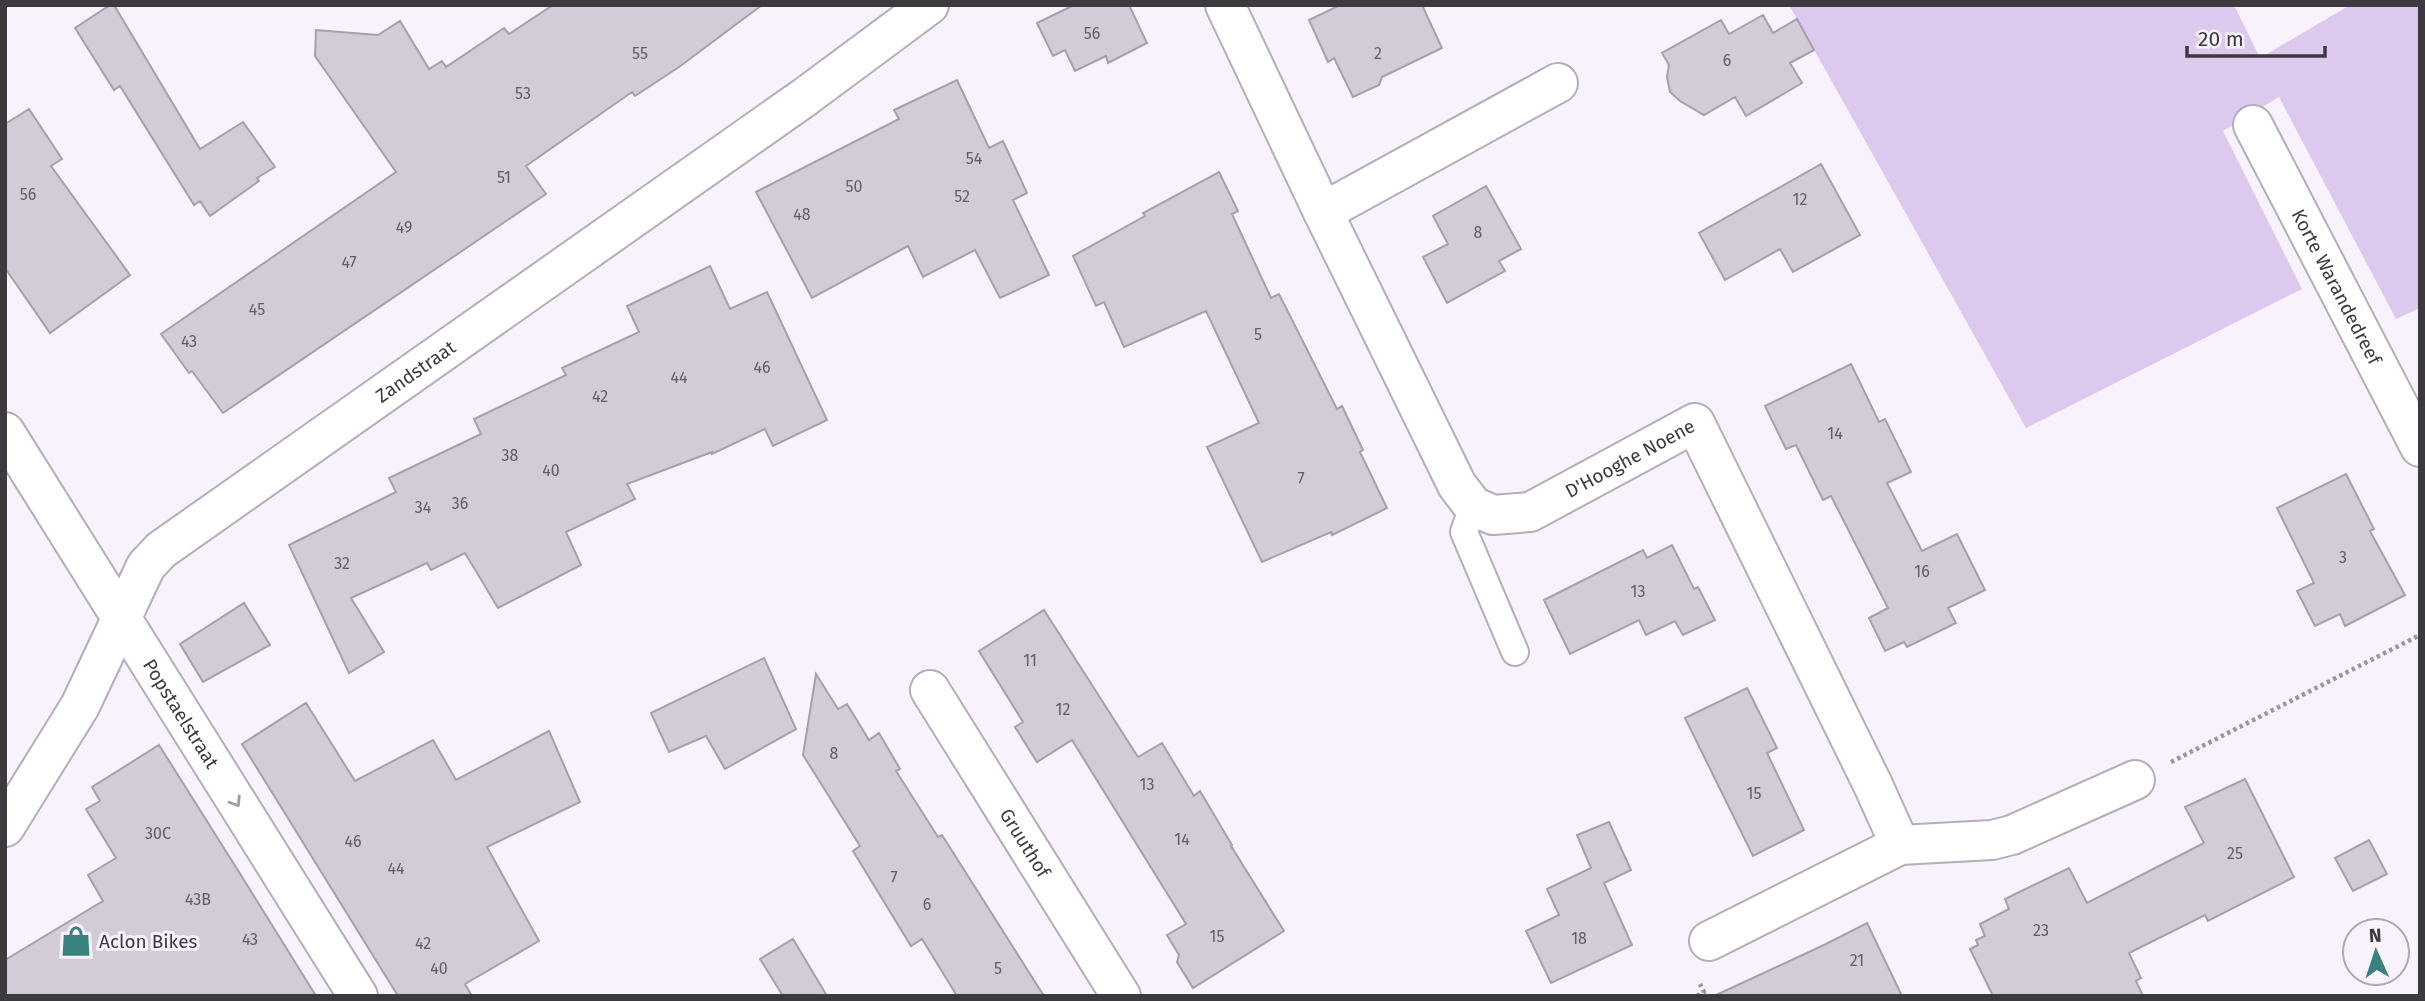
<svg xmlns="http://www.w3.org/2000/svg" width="2425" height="1001" viewBox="0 0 2425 1001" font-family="'Fira Sans',sans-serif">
  <rect width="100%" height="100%" fill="#f8f2fd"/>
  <path fill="#ddc8ee" d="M 1789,5 L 2234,5 L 2260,58 L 2350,5 L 2420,5 L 2420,308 L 2396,319 L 2279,97 L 2223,131 L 2302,289 L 2026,428 Z"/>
  <path fill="#d2cbd8" stroke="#a79fac" stroke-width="2" d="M 110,5 L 114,5 L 200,149 L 243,122 L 275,167 L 257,178 L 259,181 L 210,216 L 200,201 L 194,205 L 120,86 L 114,90 L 75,28 Z
    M 553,5 L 762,5 L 679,67 L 635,96 L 632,92 L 526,166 L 546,194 L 223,413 L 192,371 L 189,373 L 161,334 L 396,172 L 315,56 L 316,30 L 378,35 L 400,21 L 429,69 L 442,61 L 446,67 L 504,28 L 509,34 Z
    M 1074,5 L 1129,5 L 1147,43 L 1108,63 L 1106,56 L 1075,71 L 1065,50 L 1053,56 L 1037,23 Z
    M 1340,5 L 1422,5 L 1442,48 L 1382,77 L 1379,85 L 1353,97 L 1334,58 L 1328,62 L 1309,20 Z
    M 1763,15 L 1773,33 L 1797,19 L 1814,50 L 1790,63 L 1802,83 L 1746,116 L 1735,97 L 1704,115 L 1680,101 L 1670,92 L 1667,77 L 1669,65 L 1662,53 L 1721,20 L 1729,34 Z
    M 957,80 L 989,148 L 1003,141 L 1027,193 L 1013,200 L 1049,275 L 1000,298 L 975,250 L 923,277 L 908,246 L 812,298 L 756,192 L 899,119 L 894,110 Z
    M 29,109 L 62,159 L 51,166 L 130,275 L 50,333 L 5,268 L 5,124 Z
    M 1821,164 L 1860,235 L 1793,272 L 1780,249 L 1725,280 L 1699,233 Z
    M 1219,172 L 1238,211 L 1232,214 L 1271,298 L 1279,294 L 1337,409 L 1342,406 L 1363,450 L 1360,452 L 1387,508 L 1332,535 L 1331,532 L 1262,562 L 1207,447 L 1259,423 L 1206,311 L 1124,347 L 1104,302 L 1096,306 L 1073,256 L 1145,216 L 1143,213 Z
    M 1486,186 L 1521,249 L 1499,261 L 1505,271 L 1447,303 L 1423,257 L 1448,244 L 1433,216 Z
    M 710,266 L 730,309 L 767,292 L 827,420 L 773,446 L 765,429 L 712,454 L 712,452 L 627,484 L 635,499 L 566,532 L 581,565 L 498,608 L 465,553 L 431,570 L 427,563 L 351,598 L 384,652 L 349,673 L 289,545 L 396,492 L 389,478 L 481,434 L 474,419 L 566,375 L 562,368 L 639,332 L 627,306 Z
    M 1851,364 L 1879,422 L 1885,419 L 1911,472 L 1887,483 L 1922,551 L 1957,534 L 1985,590 L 1948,608 L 1956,623 L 1907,647 L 1904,642 L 1885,651 L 1869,618 L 1888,608 L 1831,496 L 1823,500 L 1796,445 L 1786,449 L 1765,406 Z
    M 2346,474 L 2374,529 L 2370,531 L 2405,595 L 2345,626 L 2340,614 L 2315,626 L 2297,591 L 2314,583 L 2277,508 Z
    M 1672,545 L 1694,589 L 1698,587 L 1715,620 L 1683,635 L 1675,621 L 1646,635 L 1639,620 L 1570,654 L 1544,600 L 1643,550 L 1647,558 Z
    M 244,603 L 270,645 L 203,682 L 180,644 Z
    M 1044,610 L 1138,757 L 1162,743 L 1194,796 L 1200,791 L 1232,845 L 1231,846 L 1284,931 L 1193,988 L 1177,962 L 1179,955 L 1167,935 L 1186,924 L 1072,740 L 1037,762 L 1015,727 L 1023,722 L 979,651 Z
    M 764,658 L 796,729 L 725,769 L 706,736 L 669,752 L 651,713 Z
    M 816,674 L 838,709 L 847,704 L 869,740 L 879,733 L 900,769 L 896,771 L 938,837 L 942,835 L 1044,996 L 957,996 L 922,939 L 911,946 L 853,851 L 860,846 L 803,755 Z
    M 1747,688 L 1777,748 L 1767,753 L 1804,830 L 1753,856 L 1685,718 Z
    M 306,703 L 355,781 L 433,740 L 456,780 L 549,731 L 580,802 L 487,847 L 539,941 L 465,984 L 472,996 L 398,996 L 242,744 Z
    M 159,745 L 239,872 L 316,996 L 5,996 L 5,960 L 103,901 L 88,875 L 116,858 L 86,809 L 100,801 L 92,787 Z
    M 2245,779 L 2294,877 L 2208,921 L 2205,915 L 2129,953 L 2141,978 L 2136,981 L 2143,996 L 1993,996 L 1970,949 L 1978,945 L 1976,940 L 1985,936 L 1980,924 L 2009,909 L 2005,899 L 2069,868 L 2087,903 L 2204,843 L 2185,807 Z
    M 1609,822 L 1631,870 L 1604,883 L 1632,945 L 1551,983 L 1526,931 L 1559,915 L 1547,889 L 1591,868 L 1577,835 Z
    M 2369,840 L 2387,874 L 2353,891 L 2335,858 Z
    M 1867,923 L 1902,996 L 1714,996 L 1826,944 Z
    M 793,939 L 827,996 L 783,996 L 760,959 Z"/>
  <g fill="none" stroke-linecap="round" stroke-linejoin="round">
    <defs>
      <path id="service" d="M 1473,506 L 1464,532 L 1515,652"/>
      <g id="minor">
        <path id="s1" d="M 1225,5 L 1323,212 L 1457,485 L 1473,506 L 1493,515 L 1530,512 L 1695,423 L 1873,785 L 1900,845"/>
        <path id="s2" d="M 2253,125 L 2420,447"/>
        <path d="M 1323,212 L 1558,83"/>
        <path id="s3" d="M 5,432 L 358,996"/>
        <path id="s4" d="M 930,690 L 1121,996"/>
        <path id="s5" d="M 5,827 L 80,706 L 146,566 L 161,550 L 805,97 L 929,5"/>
        <path d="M 1709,941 L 1900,845 L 1992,840 L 2012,835 L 2135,780"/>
      </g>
    </defs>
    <use href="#service" stroke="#b4adba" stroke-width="30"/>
    <use href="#minor" stroke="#b4adba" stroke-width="42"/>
    <path stroke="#9a969e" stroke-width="4.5" stroke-dasharray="3.5 3.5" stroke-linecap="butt" d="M 2171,762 L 2420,635
      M 1697,996 L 1704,992 L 1700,984"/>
    <use href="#service" stroke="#fff" stroke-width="26"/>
    <use href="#minor" stroke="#fff" stroke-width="38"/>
  </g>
  <defs><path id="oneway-chevron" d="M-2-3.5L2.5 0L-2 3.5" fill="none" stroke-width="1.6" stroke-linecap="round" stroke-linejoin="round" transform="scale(1.75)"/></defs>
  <use stroke="#9e9c9f" href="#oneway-chevron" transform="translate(236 802) rotate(58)"/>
  <defs>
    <symbol id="shop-bare" viewBox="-9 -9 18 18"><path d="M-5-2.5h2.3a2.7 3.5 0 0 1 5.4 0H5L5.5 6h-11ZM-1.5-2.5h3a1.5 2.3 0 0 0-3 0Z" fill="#3a827d" stroke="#f8f2fd" stroke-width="2.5" paint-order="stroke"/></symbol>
  </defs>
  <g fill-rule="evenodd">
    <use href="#shop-bare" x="54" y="919" width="44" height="44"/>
  </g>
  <g text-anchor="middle" stroke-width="6" stroke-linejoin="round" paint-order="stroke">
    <g font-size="16" fill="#625e65">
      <text x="1092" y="39">56</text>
      <text x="640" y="59">55</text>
      <text x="1378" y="59">2</text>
      <text x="1727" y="66">6</text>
      <text x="523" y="99">53</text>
      <text x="974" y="164">54</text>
      <text x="504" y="183">51</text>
      <text x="854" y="192">50</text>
      <text x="28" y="200">56</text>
      <text x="962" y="202">52</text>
      <text x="1800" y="205">12</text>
      <text x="802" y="220">48</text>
      <text x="404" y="233">49</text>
      <text x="1478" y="238">8</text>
      <text x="349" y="268">47</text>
      <text x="257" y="315">45</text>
      <text x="1258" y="340">5</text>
      <text x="189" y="347">43</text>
      <text x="762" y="373">46</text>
      <text x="679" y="383">44</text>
      <text x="600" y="402">42</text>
      <text x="1835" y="439">14</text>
      <text x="510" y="461">38</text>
      <text x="551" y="476">40</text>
      <text x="1301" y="484">7</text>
      <text x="460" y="509">36</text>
      <text x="423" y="513">34</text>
      <text x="2343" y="563">3</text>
      <text x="342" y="569">32</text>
      <text x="1922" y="577">16</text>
      <text x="1638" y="597">13</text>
      <text x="1030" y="666">11</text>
      <text x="1063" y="715">12</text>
      <text x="834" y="759">8</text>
      <text x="1147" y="790">13</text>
      <text x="1754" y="799">15</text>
      <text x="158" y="839">30C</text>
      <text x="1182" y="845">14</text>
      <text x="353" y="847">46</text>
      <text x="2235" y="859">25</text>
      <text x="396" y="874">44</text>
      <text x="894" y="883">7</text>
      <text x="198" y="905">43B</text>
      <text x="927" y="910">6</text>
      <text x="2041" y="936">23</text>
      <text x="1217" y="942">15</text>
      <text x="1579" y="944">18</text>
      <text x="250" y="945">43</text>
      <text x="423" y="949">42</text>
      <text x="1857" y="966">21</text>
      <text x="439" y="974">40</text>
      <text x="998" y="974">5</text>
    </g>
    <g font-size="19" fill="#3c393f" stroke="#f8f2fd">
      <text dy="7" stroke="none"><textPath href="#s2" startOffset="182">Korte Warandedreef</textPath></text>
      <text dy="7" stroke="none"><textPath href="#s5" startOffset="630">Zandstraat</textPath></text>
      <text dy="7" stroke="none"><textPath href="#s1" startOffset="732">D'Hooghe Noene</textPath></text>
      <text dy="7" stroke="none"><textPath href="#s3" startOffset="332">Popstaelstraat</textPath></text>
      <text dy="7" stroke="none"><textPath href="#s4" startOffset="180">Gruuthof</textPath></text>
    </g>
    <g font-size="19" fill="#3c393f" stroke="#f8f2fd" text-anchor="start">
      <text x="99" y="948">Aclon Bikes</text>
    </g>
  </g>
  <rect width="2425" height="1001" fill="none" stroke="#3c393f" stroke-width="14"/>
  <g transform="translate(2376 952) rotate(357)"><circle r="33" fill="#f8f2fd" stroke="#ada8b1" stroke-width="2"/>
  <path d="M0-5L12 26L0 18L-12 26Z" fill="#3a827d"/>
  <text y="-10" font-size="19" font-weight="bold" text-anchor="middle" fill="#3c393f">N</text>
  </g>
  <path d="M2187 46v10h138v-10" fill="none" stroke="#3c393f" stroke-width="3.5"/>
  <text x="2198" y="46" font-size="21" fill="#3c393f" stroke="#f8f2fd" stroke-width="5" paint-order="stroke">20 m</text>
</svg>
